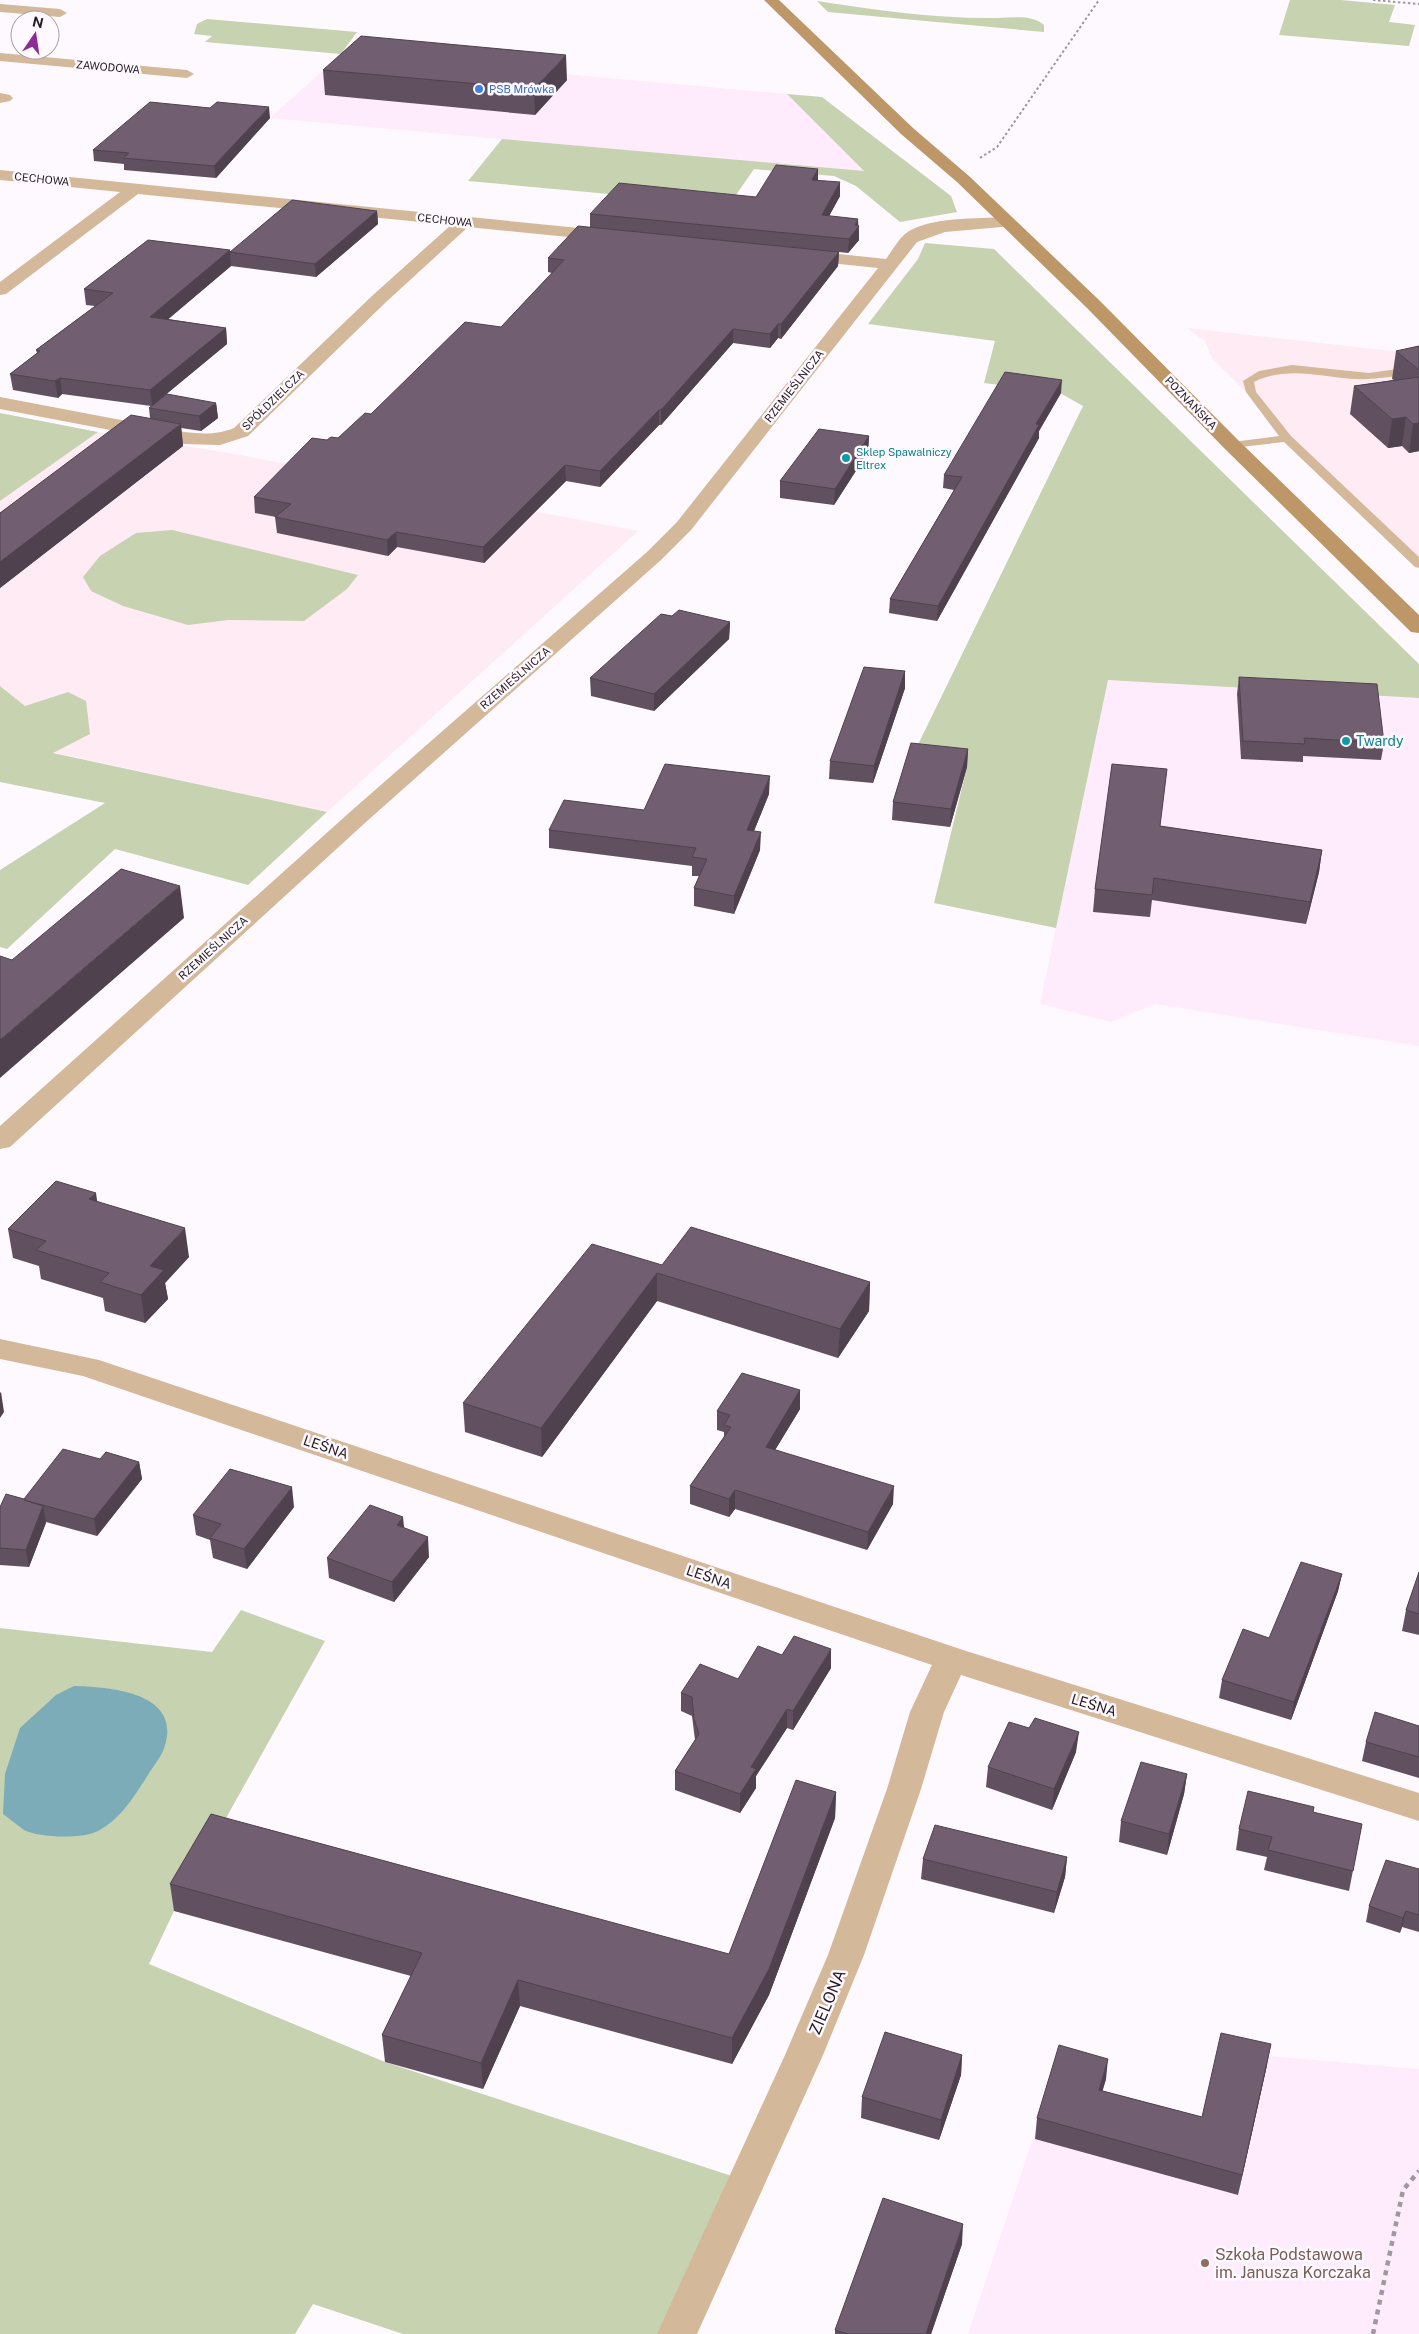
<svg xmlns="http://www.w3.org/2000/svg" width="1419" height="2334" viewBox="0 0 1419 2334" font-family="'Public Sans',sans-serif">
  <rect width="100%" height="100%" fill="#fef9fe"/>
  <path fill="#feecfc" d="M 341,54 L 787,94 L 865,172 L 270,118 Z
    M 1108,680 L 1419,698 L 1419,1046 L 1155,1004 L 1111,1022 L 1040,1004 Z
    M 1267,2056 L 1419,2069 L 1419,2334 L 968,2334 L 1033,2138 L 1240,2191 Z"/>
  <path fill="#feebf4" d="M 1187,328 L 1419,354 L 1419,557 L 1409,556 L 1212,358 L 1205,341 Z
    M 98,432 L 240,455 L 638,531 L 327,812 L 52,752 L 68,692 L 25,706 L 0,686 L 0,501 Z"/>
  <path fill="#c7d2b0" d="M 1290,0 L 1341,0 L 1395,5 L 1389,22 L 1415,25 L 1409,46 L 1279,35 Z
    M 817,1 C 876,10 937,19 997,18 C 1013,18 1031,14 1044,25 L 1044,32 L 828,12 Z
    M 207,19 L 357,32 L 341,54 L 205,42 L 212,36 L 194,34 L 197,24 Z
    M 787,94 L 822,97 L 951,196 L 957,212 L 900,222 L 856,186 L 834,176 L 754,169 L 729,205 L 468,181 L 502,139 L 864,171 Z
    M 925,243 L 994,249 L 1419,664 L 1419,698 L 1108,680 L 1056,928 L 934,903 L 967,767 L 910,761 L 1083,406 L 1060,393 L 984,383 L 995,341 L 868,324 L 918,259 Z
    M 0,413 L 98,432 L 0,501 Z
    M 172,530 L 358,575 L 347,589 L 304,621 L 228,620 L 188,625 L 123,606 L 91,591 L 83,577 L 100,556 L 136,533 Z
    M 0,686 L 25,706 L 68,692 L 86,701 L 90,734 L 53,753 L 327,812 L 248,885 L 115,849 L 7,949 L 0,947 L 0,870 L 105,803 L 0,782 Z
    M 241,1610 L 325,1641 L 174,1911 L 149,1964 L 385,2062 L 747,2181 L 677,2334 L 403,2334 L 313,2304 L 295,2334 L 0,2334 L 0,1628 L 212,1652 Z"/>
  <path fill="#7bacb8" d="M 74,1686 C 109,1687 181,1692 165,1745 C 163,1755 153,1766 148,1775 C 135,1795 121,1819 98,1831 C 83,1839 39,1838 24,1830 C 17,1825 10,1819 3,1814 L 5,1774 L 20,1728 L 56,1695 Z"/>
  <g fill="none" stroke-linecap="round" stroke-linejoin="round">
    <path stroke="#9f999f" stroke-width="2" stroke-dasharray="2.5 2.5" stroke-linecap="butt" d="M 1373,0 L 1419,4
      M 980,158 L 997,147 L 1099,0"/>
    <path stroke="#9f999f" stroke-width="4.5" stroke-dasharray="5 5" stroke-linecap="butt" d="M 1373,2334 L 1403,2190 L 1419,2171"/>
    <path fill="#d3b89a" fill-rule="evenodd" d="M 1292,365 L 1369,373 L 1419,366 L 1419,372 C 1397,376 1376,380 1353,379 C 1318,376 1287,366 1254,382 L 1256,392 L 1291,436 L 1419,557 L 1419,568 L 1415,567 L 1284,442 L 1232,448 L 1226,445 L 1232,442 L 1279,436 L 1246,392 L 1243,381 L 1259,371 Z"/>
    <path fill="#d3b89a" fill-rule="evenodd" d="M 0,4 L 60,9 L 67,13 L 60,17 L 0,12 Z
      M 0,53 L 187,70 L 194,74 L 187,78 L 0,61 Z
      M 0,93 L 10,95 L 13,98 L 10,101 L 0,103 Z
      M 0,170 L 609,231 L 615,232 L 617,236 L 615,240 L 609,241 L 468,227 L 385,303 L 248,436 L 220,445 L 184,444 L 0,409 L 0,397 L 184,432 C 202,434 217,435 234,428 L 373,295 L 451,225 L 138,194 L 6,294 L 0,295 L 0,282 L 120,192 L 0,180 Z
      M 1007,217 L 1013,218 L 1015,222 L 1013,226 L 945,232 L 917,242 L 691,530 L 661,560 L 366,822 L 10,1147 L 0,1149 L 0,1126 L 350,812 L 647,552 L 677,522 L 878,268 L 801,260 L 795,259 L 792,255 L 795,251 L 801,250 L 886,259 C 892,251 898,240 905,234 C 928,216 979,219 1007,217 Z
      M 0,1339 L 99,1360 L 963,1650 L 1419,1793 L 1419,1821 L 961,1675 L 944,1712 L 921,1789 L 864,1955 L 823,2055 L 697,2334 L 657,2334 L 785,2055 L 828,1955 L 887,1789 L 910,1712 L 932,1665 L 83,1376 L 0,1359 Z"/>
    <path fill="#be9768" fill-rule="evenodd" d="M 764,0 L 779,0 L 913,128 L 969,176 L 1099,300 L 1239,441 L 1419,615 L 1419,633 L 1411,632 L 1225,449 L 1087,308 L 957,182 L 901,134 Z"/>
  </g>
  <path fill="#615160" d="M 323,70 L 567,80 L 535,115 L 325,95 Z
    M 270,118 L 216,178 L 124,170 L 124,164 L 94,161 L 93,150 Z
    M 818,169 L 818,180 L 840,196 L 829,216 L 859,226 L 859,240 L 848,253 L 839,252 L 838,266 L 781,339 L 778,338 L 770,348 L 733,343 L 661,425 L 659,425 L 600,487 L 566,481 L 484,563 L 397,547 L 388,556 L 277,533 L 275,517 L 276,517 L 255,513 L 254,497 L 327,440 L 338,438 L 371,414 L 501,327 L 552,273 L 548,272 L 548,258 L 590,227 L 590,214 L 756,197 Z
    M 377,211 L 378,224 L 316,277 L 231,266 L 168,319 L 226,328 L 227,344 L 159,400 L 216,403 L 218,418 L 201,431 L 181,428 L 183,446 L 0,588 L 0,513 L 150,418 L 149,408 L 151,406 L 62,394 L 58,398 L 13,390 L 10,374 L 37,353 L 36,350 L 95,306 L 86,305 L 84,289 L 230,250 L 230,252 Z
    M 1419,346 L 1419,451 L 1409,453 L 1402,446 L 1388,448 L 1350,414 L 1354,386 L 1394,380 L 1392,379 L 1396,351 Z
    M 1061,393 L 1039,431 L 1039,438 L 937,621 L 889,613 L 890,599 L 954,490 L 943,488 L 944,475 Z
    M 869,436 L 868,452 L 834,505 L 780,498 L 780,481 Z
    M 672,616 L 730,622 L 729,639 L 654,711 L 591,696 L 590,678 Z
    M 905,671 L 905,688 L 873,783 L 829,779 L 830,761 Z
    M 1239,677 L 1384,743 L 1381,760 L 1303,756 L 1303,762 L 1241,759 L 1237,694 Z
    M 968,749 L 967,767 L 950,827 L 892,820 L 893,802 Z
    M 769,794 L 754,831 L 760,850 L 734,914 L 694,906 L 694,888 L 699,876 L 692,876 L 692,866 L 549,848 L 549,830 L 644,810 Z
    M 1160,826 L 1322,850 L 1319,872 L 1306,924 L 1152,900 L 1150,917 L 1093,912 L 1095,889 Z
    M 97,1201 L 189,1257 L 165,1283 L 168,1299 L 145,1323 L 105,1311 L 103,1298 L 41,1279 L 39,1266 L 13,1258 L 8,1229 Z
    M 662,1265 L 870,1282 L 869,1311 L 838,1358 L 657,1301 L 542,1457 L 465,1432 L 463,1403 Z
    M 800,1390 L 800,1409 L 775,1450 L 893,1504 L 867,1550 L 735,1509 L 729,1517 L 690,1504 L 690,1486 L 724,1437 L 724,1432 L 717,1430 L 717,1411 Z
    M 100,1459 L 139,1462 L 142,1479 L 97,1536 L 46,1522 L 29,1567 L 0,1565 L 0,1507 L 24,1499 Z
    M 294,1507 L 247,1569 L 213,1558 L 210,1540 L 196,1535 L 193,1515 Z
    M 404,1528 L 429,1557 L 394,1602 L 329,1578 L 327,1558 Z
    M 1419,1572 L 1419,1635 L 1402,1631 L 1406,1610 Z
    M 1342,1574 L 1338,1591 L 1291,1720 L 1219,1698 L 1222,1680 Z
    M 782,1655 L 831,1668 L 793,1730 L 787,1728 L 756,1776 L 756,1788 L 740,1813 L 675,1790 L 675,1771 L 695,1740 L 692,1716 L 681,1711 L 681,1693 L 738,1679 Z
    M 1419,1726 L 1419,1778 L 1362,1761 L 1366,1742 Z
    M 1076,1752 L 1052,1810 L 986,1787 L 988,1767 Z
    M 1187,1774 L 1184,1794 L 1167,1855 L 1119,1842 L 1121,1821 Z
    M 836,1792 L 835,1818 L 769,1995 L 732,2064 L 520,2006 L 483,2089 L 385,2062 L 382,2035 L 411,1976 L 174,1911 L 170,1884 L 729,1954 Z
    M 1313,1813 L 1362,1824 L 1349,1891 L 1264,1870 L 1267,1857 L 1236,1850 L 1239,1829 Z
    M 1067,1857 L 1065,1877 L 1054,1913 L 921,1879 L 923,1859 Z
    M 1419,1869 L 1419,1932 L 1402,1927 L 1400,1933 L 1366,1922 L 1369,1906 Z
    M 962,2055 L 961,2075 L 939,2140 L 861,2118 L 862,2097 Z
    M 1267,2065 L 1238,2195 L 1035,2139 L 1037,2118 L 1106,2079 L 1102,2091 L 1202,2117 Z
    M 962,2244 L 931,2334 L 835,2334 L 835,2330 Z"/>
  <path fill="#4f424e" d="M 566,55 L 567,80 L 535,115 L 534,89 Z
    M 269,107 L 270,118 L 216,178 L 214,166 Z
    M 818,169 L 818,183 L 812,180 Z
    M 840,182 L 840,196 L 822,229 L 822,215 Z
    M 377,211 L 378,224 L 316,277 L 315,264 Z
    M 858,219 L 859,240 L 848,253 L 849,239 Z
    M 230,250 L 231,266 L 152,333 L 150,317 Z
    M 839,252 L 838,266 L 781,339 L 781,324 Z
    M 778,324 L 778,338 L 770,348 L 770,334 Z
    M 226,328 L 227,344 L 152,406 L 150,390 Z
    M 733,329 L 733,343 L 661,425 L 661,410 Z
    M 60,378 L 62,394 L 58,398 L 55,381 Z
    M 1062,380 L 1061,393 L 1039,431 L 1039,438 L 937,621 L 938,606 L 1036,424 Z
    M 216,403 L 218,418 L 201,431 L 199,416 Z
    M 659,410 L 659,425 L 600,487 L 600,471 Z
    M 1406,417 L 1402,446 L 1388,448 L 1392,419 Z
    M 1419,423 L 1419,451 L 1409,453 L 1413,424 Z
    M 181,424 L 183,446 L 0,588 L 0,562 Z
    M 869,436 L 868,452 L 834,505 L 835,489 Z
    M 565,465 L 566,481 L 484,563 L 483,547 Z
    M 396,532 L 397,547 L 388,556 L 387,540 Z
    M 730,622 L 729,639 L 654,711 L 654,694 Z
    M 905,671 L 905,688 L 873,783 L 874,766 Z
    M 968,749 L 967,767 L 950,827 L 951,809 Z
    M 770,776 L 769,794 L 747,848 L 747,830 Z
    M 761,832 L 760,850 L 734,914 L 734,896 Z
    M 1322,850 L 1319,872 L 1306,924 L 1310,902 Z
    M 180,886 L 184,918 L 0,1078 L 0,1040 Z
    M 96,1193 L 100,1221 L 89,1199 Z
    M 185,1228 L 189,1257 L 165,1283 L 168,1299 L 145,1323 L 141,1295 L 150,1266 Z
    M 657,1273 L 657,1301 L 542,1457 L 541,1428 Z
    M 870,1282 L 869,1311 L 838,1358 L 840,1329 Z
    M 800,1390 L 800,1409 L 766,1465 L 766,1447 Z
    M 1,1392 L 4,1412 L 0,1418 L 0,1393 Z
    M 139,1462 L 142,1479 L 97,1536 L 94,1519 Z
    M 894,1486 L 893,1504 L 867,1550 L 868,1532 Z
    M 292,1487 L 294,1507 L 247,1569 L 244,1549 Z
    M 735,1490 L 735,1509 L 729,1517 L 729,1499 Z
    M 43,1506 L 46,1523 L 29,1567 L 26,1550 Z
    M 403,1517 L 405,1537 L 397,1525 Z
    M 428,1537 L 429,1557 L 394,1602 L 392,1582 Z
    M 1342,1574 L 1338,1591 L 1291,1720 L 1294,1702 Z
    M 831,1649 L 831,1668 L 793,1730 L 793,1711 Z
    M 787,1709 L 787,1728 L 756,1776 L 756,1788 L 740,1813 L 740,1794 L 751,1767 Z
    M 1079,1732 L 1076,1752 L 1052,1810 L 1054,1789 Z
    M 1187,1774 L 1184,1794 L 1167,1855 L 1169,1834 Z
    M 836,1792 L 835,1818 L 769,1995 L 732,2064 L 732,2038 Z
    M 1067,1857 L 1065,1877 L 1054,1913 L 1057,1892 Z
    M 1406,1911 L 1402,1927 L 1400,1933 L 1403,1918 Z
    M 518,1980 L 520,2006 L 483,2089 L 481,2063 Z
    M 1271,2044 L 1267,2065 L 1238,2195 L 1242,2175 Z
    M 962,2055 L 961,2075 L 939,2140 L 941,2120 Z
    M 1108,2059 L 1106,2079 L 1097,2110 L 1099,2090 Z
    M 963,2224 L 962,2244 L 931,2334 L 926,2334 Z"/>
  <path fill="#715e70" stroke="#4f424e" d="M 361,36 L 566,55 L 534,89 L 323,70 Z
    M 150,102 L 210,108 L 217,102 L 269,107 L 214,166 L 123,158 L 129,153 L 93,150 Z
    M 776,165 L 818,169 L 812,180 L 840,182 L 822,215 L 858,219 L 855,225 L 859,226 L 849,239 L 590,214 L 619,183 L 756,197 Z
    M 292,200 L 377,211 L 315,264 L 230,252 Z
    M 578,226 L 839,252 L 781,324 L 778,324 L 770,334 L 733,329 L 661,410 L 659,410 L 600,471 L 565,465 L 483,547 L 396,532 L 387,540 L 275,517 L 291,504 L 254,497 L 312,438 L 327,440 L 331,437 L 338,438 L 365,413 L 371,414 L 465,322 L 501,327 L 564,260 L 548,258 Z
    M 148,240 L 230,250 L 150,317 L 226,328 L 150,390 L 60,378 L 55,381 L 10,374 L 40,351 L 36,350 L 113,293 L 84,289 Z
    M 1419,346 L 1419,370 L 1396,351 Z
    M 1005,372 L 1062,380 L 1036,424 L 1039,425 L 938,606 L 890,599 L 962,477 L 944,475 Z
    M 1419,377 L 1419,423 L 1413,424 L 1406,417 L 1392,419 L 1354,386 Z
    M 167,394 L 216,403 L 199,416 L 149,408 Z
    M 131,415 L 181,424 L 0,562 L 0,513 Z
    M 819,429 L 869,436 L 835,489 L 780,481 Z
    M 679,610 L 730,622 L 654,694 L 590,678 L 661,614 L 672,616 Z
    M 864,667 L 905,671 L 874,766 L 830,761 Z
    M 1239,677 L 1377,684 L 1384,743 L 1304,738 L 1305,744 L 1243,741 Z
    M 911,743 L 968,749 L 951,809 L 893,802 Z
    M 665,764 L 770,776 L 747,830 L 761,832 L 734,896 L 694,888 L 707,859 L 692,857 L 696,848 L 549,830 L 564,800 L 644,810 Z
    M 1112,764 L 1167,769 L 1160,826 L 1322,850 L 1310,902 L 1154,878 L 1152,895 L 1095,889 Z
    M 121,869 L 180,886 L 0,1040 L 0,956 L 12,960 Z
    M 56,1181 L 96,1193 L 89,1199 L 185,1228 L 150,1266 L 164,1270 L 141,1295 L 100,1282 L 109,1273 L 36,1250 L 46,1241 L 8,1229 Z
    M 691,1227 L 870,1282 L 840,1329 L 657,1273 L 541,1428 L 463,1403 L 592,1244 L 662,1265 Z
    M 742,1373 L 800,1390 L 766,1447 L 894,1486 L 868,1532 L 735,1490 L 729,1499 L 690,1486 L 731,1427 L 724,1425 L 730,1415 L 717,1411 Z
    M 63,1449 L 100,1459 L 106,1452 L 139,1462 L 94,1519 L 24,1500 L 43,1506 L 26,1550 L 0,1548 L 0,1507 L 6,1494 L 24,1499 Z
    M 230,1469 L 292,1487 L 244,1549 L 210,1538 L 221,1524 L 193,1515 Z
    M 370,1505 L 403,1517 L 397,1525 L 428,1537 L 392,1582 L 327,1558 Z
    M 1301,1562 L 1342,1574 L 1294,1702 L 1222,1680 L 1243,1629 L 1269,1638 Z
    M 1419,1572 L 1419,1614 L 1406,1610 Z
    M 794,1636 L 831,1649 L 793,1711 L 787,1709 L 751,1767 L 756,1769 L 740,1794 L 675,1771 L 699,1734 L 694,1719 L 692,1697 L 681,1693 L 700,1664 L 738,1679 L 758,1646 L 782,1655 Z
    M 1375,1712 L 1419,1726 L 1419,1757 L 1366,1742 Z
    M 1035,1718 L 1079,1732 L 1054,1789 L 988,1767 L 1009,1722 L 1029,1728 Z
    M 1141,1762 L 1187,1774 L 1169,1834 L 1121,1821 Z
    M 796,1780 L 836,1792 L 769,1969 L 732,2038 L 518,1980 L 481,2063 L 382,2035 L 422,1953 L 170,1884 L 211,1814 L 729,1954 Z
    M 1248,1791 L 1314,1807 L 1313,1812 L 1362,1824 L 1353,1871 L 1268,1850 L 1272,1837 L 1239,1829 Z
    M 935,1825 L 1067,1857 L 1057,1892 L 923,1859 Z
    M 1386,1860 L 1419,1869 L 1419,1915 L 1406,1911 L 1403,1918 L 1369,1906 Z
    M 885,2032 L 962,2055 L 941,2120 L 862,2097 Z
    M 1221,2033 L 1271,2044 L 1242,2175 L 1037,2118 L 1059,2045 L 1108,2059 L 1099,2090 L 1202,2117 Z
    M 883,2198 L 963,2224 L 926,2334 L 848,2334 L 835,2330 Z"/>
  <circle fill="#3f7fe0" stroke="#fef9fe" stroke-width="2" cx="479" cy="89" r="5"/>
  <g fill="#0f9aa8" stroke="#fef9fe" stroke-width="2">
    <circle cx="846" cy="458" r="5"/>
    <circle cx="1346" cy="741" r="5"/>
  </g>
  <circle fill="#8d6e63" stroke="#fef9fe" stroke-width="2" cx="1205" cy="2263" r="5"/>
  <g text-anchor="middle" stroke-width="5" stroke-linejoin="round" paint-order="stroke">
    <g font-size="11" fill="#241c23" stroke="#fef9fe">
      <text transform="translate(108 67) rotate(5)" y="4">ZAWODOWA</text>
      <text transform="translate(42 179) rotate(6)" y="4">CECHOWA</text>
      <text transform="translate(445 220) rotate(6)" y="4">CECHOWA</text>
      <text transform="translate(794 386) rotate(-52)" y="4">RZEMIEŚLNICZA</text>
      <text transform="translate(273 400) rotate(-44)" y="4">SPÓŁDZIELCZA</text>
      <text transform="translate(1191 403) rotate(46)" y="4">POZNAŃSKA</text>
      <text transform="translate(515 678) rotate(-41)" y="4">RZEMIEŚLNICZA</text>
      <text transform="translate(213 948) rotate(-42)" y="4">RZEMIEŚLNICZA</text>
    </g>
    <g font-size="11" fill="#366cbe" stroke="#fef9fe" text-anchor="start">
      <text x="489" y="93">PSB Mrówka</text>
    </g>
    <g font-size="11" fill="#0d838f" stroke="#fef9fe" text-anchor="start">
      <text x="856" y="456">Sklep Spawalniczy<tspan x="856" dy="13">Eltrex</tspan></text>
    </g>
    <g font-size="14" fill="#0d838f" stroke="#fef9fe" text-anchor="start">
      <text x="1356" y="746">Twardy</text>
    </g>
    <g font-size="14" fill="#241c23" stroke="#fef9fe">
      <text transform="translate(326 1447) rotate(19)" y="5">LEŚNA</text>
      <text transform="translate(709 1577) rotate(19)" y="5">LEŚNA</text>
      <text transform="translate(1094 1705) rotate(17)" y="5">LEŚNA</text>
    </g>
    <g font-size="16" fill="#241c23" stroke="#fef9fe">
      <text transform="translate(827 2002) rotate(-67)" y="6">ZIELONA</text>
    </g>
    <g font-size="16" fill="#785e54" stroke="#fef9fe" text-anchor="start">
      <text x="1215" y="2260">Szkoła Podstawowa<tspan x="1215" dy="18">im. Janusza Korczaka</tspan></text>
    </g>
  </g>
  <g transform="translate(35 35) rotate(13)"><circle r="24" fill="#fef9fe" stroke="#a7a1a6"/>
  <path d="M0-4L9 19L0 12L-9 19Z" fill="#8d2c94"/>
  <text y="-8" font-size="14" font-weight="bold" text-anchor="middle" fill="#241c23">N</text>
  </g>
</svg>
